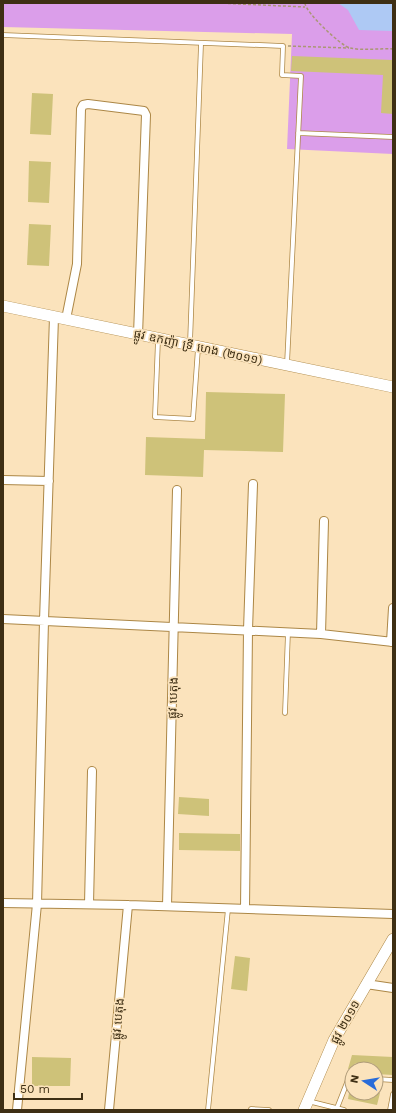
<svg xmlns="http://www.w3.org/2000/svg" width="396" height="1113" viewBox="0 0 396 1113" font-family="'Work Sans','Noto Sans Khmer',sans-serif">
  <rect width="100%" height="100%" fill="#fbe3bc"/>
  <path fill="#db9eea" d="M 3,3 L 393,3 L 393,154 L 287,149 L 292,34 L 3,27 Z"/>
  <path fill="#aec9f4" d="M 338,3 L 393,3 L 393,31 L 359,30 L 348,10 Z"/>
  <path fill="#cec279" d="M 292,56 L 393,60 L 393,114 L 381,113 L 383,75 L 291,71 Z
    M 32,93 L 53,94 L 51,135 L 30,134 Z
    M 29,161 L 51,162 L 49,203 L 28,202 Z
    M 29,224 L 51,225 L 49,266 L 27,265 Z
    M 206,392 L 285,394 L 283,452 L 204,450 L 203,477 L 145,475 L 146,437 L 205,439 Z
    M 179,797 L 209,799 L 209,816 L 178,814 Z
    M 179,833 L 240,834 L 240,851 L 179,850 Z
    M 235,956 L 250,958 L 247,991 L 231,989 Z
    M 352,1055 L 393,1057 L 393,1075 L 376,1074 L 376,1069 L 348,1069 Z
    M 32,1057 L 71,1058 L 70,1086 L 32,1086 Z
    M 349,1093 L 380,1093 L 377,1105 L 348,1099 Z"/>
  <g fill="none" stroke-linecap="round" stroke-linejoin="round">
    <defs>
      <path id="service" d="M 3,35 L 283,46 L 282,75 L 301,76 L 287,364
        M 298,133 L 393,137
        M 158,340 L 155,417 L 193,419 L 198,348
        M 190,343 L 201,44
        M 285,713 L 288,632
        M 376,1079 L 393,1080
        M 308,1101 L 344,1110
        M 337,1108 L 348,1080 L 352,1078
        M 251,1109 L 269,1110
        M 208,1110 L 228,909
        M 390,1110 L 393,1094"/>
      <path id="minor" d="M 66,319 L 77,264 L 81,109 L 83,105 L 88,104 L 144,111 L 146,115 L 138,335
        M 3,480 L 49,481
        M 3,619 L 321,634 L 393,642
        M 321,634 L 324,521
        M 391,642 L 393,608
        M 3,903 L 128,905 L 393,914
        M 89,904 L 92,771
        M 167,906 L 177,490
        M 245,909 L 248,630 L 253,484
        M 366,984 L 393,988
        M 17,1110 L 37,904 L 44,621 L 54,317
        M 109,1110 L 128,905"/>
      <path id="secondary" d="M 3,306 L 393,387
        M 304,1110 L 334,1040 L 393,939"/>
    </defs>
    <use href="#service" stroke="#ac8746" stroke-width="5.5"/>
    <use href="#minor" stroke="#ac8746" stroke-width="10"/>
    <use href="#secondary" stroke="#ac8746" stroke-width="12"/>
    <path stroke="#ab9775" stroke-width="1.5" stroke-dasharray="3 2" stroke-linecap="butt" d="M 218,3 L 305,7
      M 305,3 C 305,12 341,46 350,48 C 363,51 380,48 393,49
      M 288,46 L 349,48"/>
    <use href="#service" stroke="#fff" stroke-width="4"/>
    <use href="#minor" stroke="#fff" stroke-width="8"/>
    <use href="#secondary" stroke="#fff" stroke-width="11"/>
  </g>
  <g text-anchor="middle" stroke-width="3.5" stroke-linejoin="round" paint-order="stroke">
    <g font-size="12" fill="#3e2f14" stroke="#fbe3bc">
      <text transform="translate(198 347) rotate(12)" y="4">ផ្លូវ ឧកញ៉ា ទ្រី ហេង (២០១១)</text>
      <text transform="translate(173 698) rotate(-88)" y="4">ផ្លូវ បេតុង</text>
      <text transform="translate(118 1019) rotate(-85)" y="4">ផ្លូវ បេតុង</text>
      <text transform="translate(345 1022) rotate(-61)" y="4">ផ្លូវ ២០១១</text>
    </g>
  </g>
  <rect width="396" height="1113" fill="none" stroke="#3e2f14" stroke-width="8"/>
  <g transform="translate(364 1081) rotate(282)"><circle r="19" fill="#fbe3bc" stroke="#af9b79"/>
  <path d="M0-3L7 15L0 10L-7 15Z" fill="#296cd9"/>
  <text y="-6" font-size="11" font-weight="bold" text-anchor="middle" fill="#3e2f14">N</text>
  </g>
  <path d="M14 1093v6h68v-6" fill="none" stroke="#3e2f14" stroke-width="2"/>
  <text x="20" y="1093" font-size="12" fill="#3e2f14" stroke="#fbe3bc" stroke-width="3" paint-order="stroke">50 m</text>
</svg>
